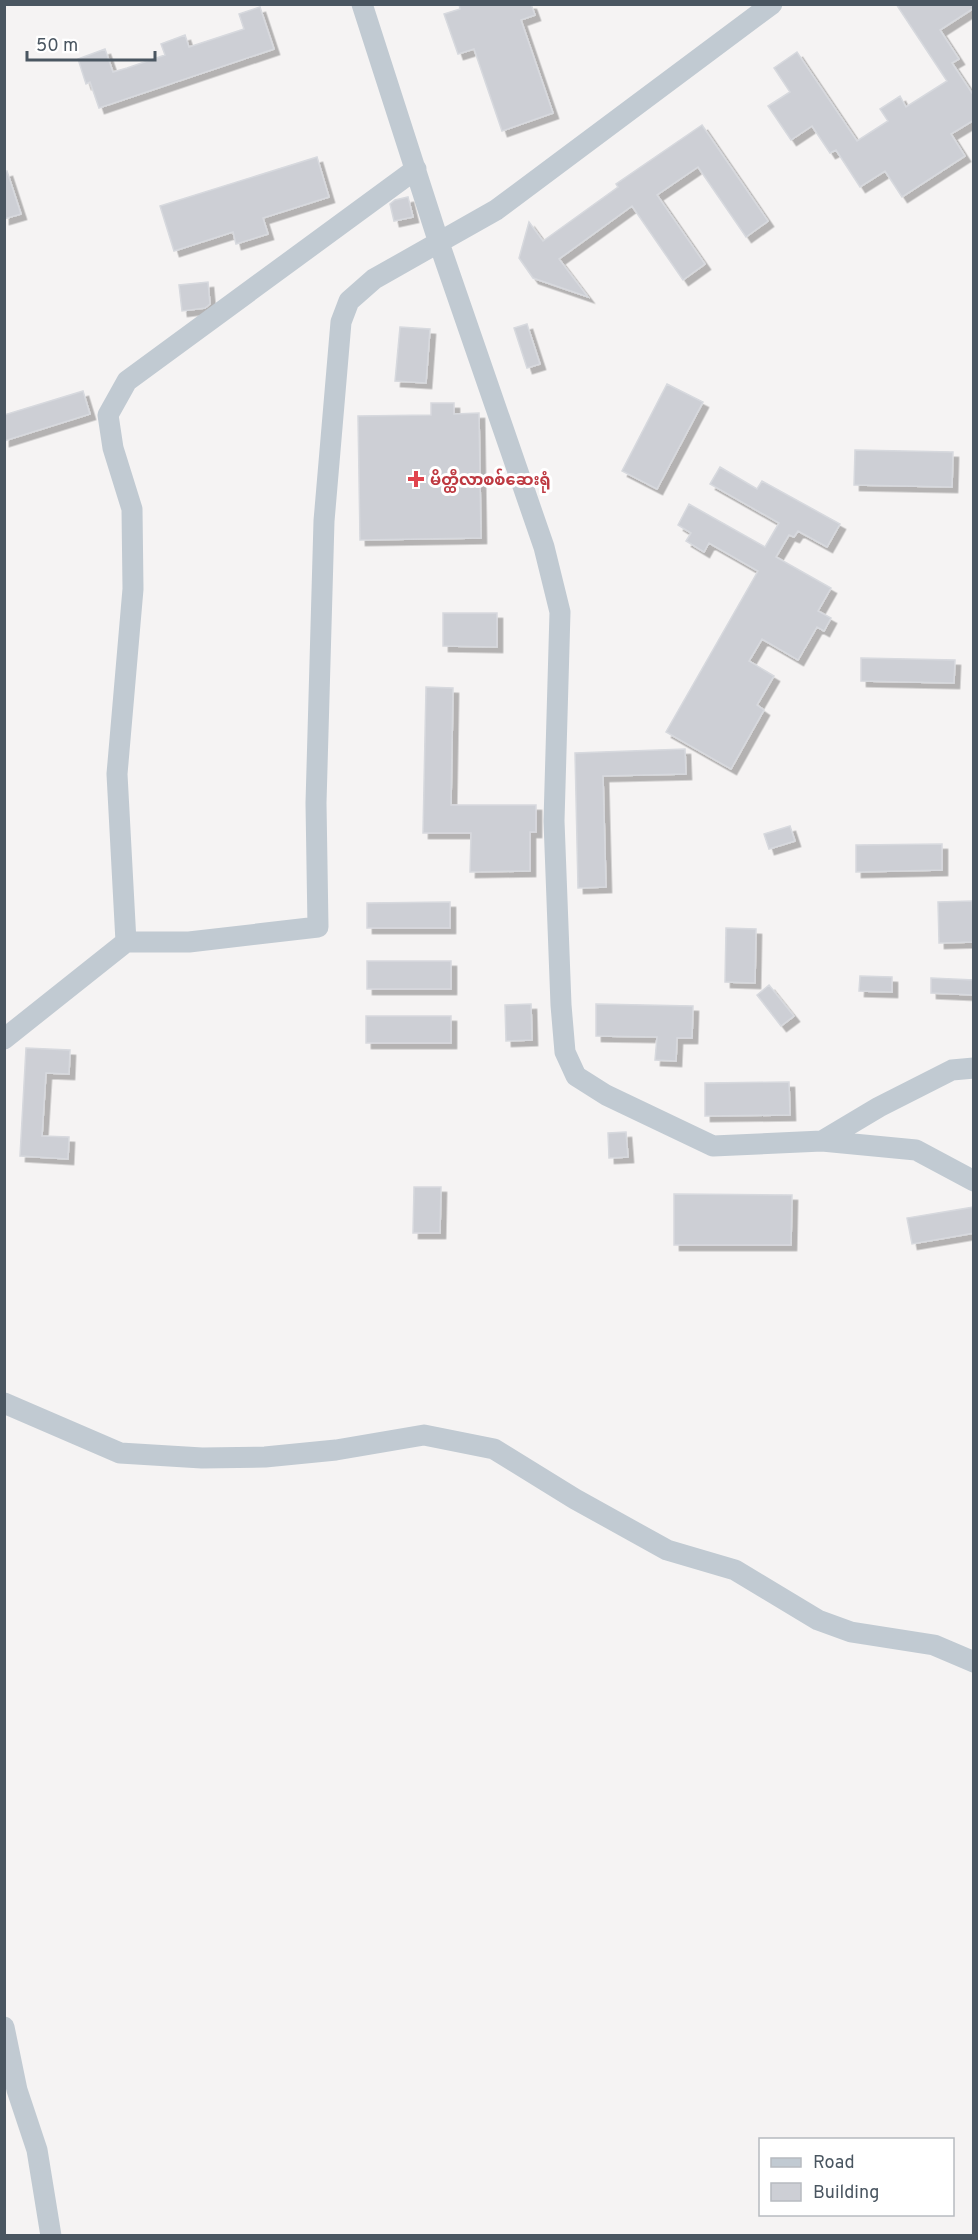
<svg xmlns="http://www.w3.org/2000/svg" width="978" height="2240" viewBox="0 0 978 2240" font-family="Overpass,'Noto Sans Myanmar',sans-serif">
  <defs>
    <filter id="shadow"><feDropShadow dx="5.5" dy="5.5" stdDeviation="0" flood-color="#0004"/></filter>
  </defs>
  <rect width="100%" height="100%" fill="#f5f3f3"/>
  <path fill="#cdcfd5" stroke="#d7d9de" stroke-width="1.5" filter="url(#shadow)" d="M 459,4 L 531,4 L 535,15 L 521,20 L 553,113 L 502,131 L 474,49 L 458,54 L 444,14 L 460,9 Z
    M 896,4 L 974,4 L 974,8 L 940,30 L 959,59 L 952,63 L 974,96 L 974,120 L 951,134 L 965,156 L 902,197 L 885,171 L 860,187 L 836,150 L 830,153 L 812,126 L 791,140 L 768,106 L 790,92 L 774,68 L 797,52 L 857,141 L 888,121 L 880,109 L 900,96 L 906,107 L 947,81 Z
    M 260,7 L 274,49 L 99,108 L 90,82 L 86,84 L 78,59 L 105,49 L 113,72 L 127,68 L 165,55 L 161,44 L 185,35 L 189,47 L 244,29 L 239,14 Z
    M 702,125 L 768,221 L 746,237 L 698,167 L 657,195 L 705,264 L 683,280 L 632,206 L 559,259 L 588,297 L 533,278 L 519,258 L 529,222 L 543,241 L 618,187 L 616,184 Z
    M 317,157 L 329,197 L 263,218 L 268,234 L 236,244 L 233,232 L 174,251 L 160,206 Z
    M 7,171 L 21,214 L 4,219 L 4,172 Z
    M 408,197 L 413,217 L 394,221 L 390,204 L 395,200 Z
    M 208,282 L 210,304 L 205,308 L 182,311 L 179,285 Z
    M 527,324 L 540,364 L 527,368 L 514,328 Z
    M 400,327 L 430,329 L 426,383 L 395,381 Z
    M 667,384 L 703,402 L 657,489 L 622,471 Z
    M 83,391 L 90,414 L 4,441 L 4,415 Z
    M 431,403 L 454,403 L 454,414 L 479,413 L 481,538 L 360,540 L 358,416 L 431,415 Z
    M 855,450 L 953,452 L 952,487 L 854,485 Z
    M 720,467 L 757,489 L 762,481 L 840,524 L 827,547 L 798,531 L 794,537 L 789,535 L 776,557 L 831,588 L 818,611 L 831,618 L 824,631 L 817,627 L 798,660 L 762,639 L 749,661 L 774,676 L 757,705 L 764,710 L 731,769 L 666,732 L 758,571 L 709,543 L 704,552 L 686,541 L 691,533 L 678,525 L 689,504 L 765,547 L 779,523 L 710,484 Z
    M 443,613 L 497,613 L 497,647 L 443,646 Z
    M 861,658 L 955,660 L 954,683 L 861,681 Z
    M 426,687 L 453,688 L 451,805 L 536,805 L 536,832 L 530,832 L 530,871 L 470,872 L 471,833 L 423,833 Z
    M 685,749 L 686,774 L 603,776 L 606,887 L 578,888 L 575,753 Z
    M 790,826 L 795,841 L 769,849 L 764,834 Z
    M 942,844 L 942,870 L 856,872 L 856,845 Z
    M 972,901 L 974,942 L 939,943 L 938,902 Z
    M 450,902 L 450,928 L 367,928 L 367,903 Z
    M 726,928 L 756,929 L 755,983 L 725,982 Z
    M 367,961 L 451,961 L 451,989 L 367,989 Z
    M 860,976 L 892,977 L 892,992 L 859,991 Z
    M 931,978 L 974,980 L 974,995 L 931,993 Z
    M 769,985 L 794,1016 L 781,1026 L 757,995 Z
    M 531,1004 L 532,1040 L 506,1041 L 505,1005 Z
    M 596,1004 L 693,1006 L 692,1038 L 677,1038 L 676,1061 L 655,1060 L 657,1037 L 596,1036 Z
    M 366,1016 L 451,1016 L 451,1043 L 366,1043 Z
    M 26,1048 L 70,1050 L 69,1074 L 46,1073 L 42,1136 L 69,1137 L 68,1159 L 20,1156 Z
    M 789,1082 L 790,1115 L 705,1116 L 705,1083 Z
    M 626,1132 L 628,1157 L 609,1158 L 608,1133 Z
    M 414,1187 L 441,1187 L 440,1233 L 413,1233 Z
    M 674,1194 L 792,1195 L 791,1245 L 674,1245 Z
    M 974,1207 L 974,1233 L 912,1244 L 907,1218 Z"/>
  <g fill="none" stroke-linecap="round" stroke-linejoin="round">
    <path stroke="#c1cad2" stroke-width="21" d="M 362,4 L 439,243 L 544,547 L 560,612 L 554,821 L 561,1005 L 565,1052 L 576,1076 L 606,1095 L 713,1146 L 822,1141 L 916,1150 L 974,1181
      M 126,942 L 117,774 L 133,589 L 132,509 L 113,448 L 108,415 L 127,381 L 416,169
      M 4,1039 L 126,942 L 189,942 L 318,927 L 316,803 L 324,521 L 341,322 L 349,301 L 374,279 L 496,210 L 772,4
      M 822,1141 L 879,1107 L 952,1070 L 974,1068
      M 4,1403 L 120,1453 L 202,1458 L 265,1457 L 336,1450 L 424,1435 L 494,1449 L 575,1499 L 667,1550 L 735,1570 L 818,1620 L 851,1632 L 934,1645 L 974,1662
      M 4,2027 L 17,2090 L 37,2150 L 51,2236"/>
  </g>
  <path fill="#e0444e" stroke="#fff" stroke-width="2" d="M413 470h6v6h6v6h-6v6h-6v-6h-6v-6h6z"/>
  <g text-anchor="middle" stroke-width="6" stroke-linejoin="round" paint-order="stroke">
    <g font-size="16" font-weight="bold" fill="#be3a42" stroke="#fff" text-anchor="start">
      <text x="430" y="485">မိတ္ထီလာစစ်ဆေးရုံ</text>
    </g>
  </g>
  <rect width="978" height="2240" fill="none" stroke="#4a5661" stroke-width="12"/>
  <rect x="759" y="2138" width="195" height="78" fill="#ffffff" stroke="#b7bbc0" stroke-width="1.5"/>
  <rect x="771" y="2158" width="30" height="9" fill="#c1cad2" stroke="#b7bbc0" stroke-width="1.5"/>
  <text x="813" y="2168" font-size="18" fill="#4a5661">Road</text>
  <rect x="771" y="2183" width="30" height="18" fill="#cdcfd5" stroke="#b7bbc0" stroke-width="1.5"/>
  <text x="813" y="2198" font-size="18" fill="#4a5661">Building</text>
  <path d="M27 51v9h128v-9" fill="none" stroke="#4a5661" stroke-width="3"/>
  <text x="36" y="51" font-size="18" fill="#4a5661" stroke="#ffffff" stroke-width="4.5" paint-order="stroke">50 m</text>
</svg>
